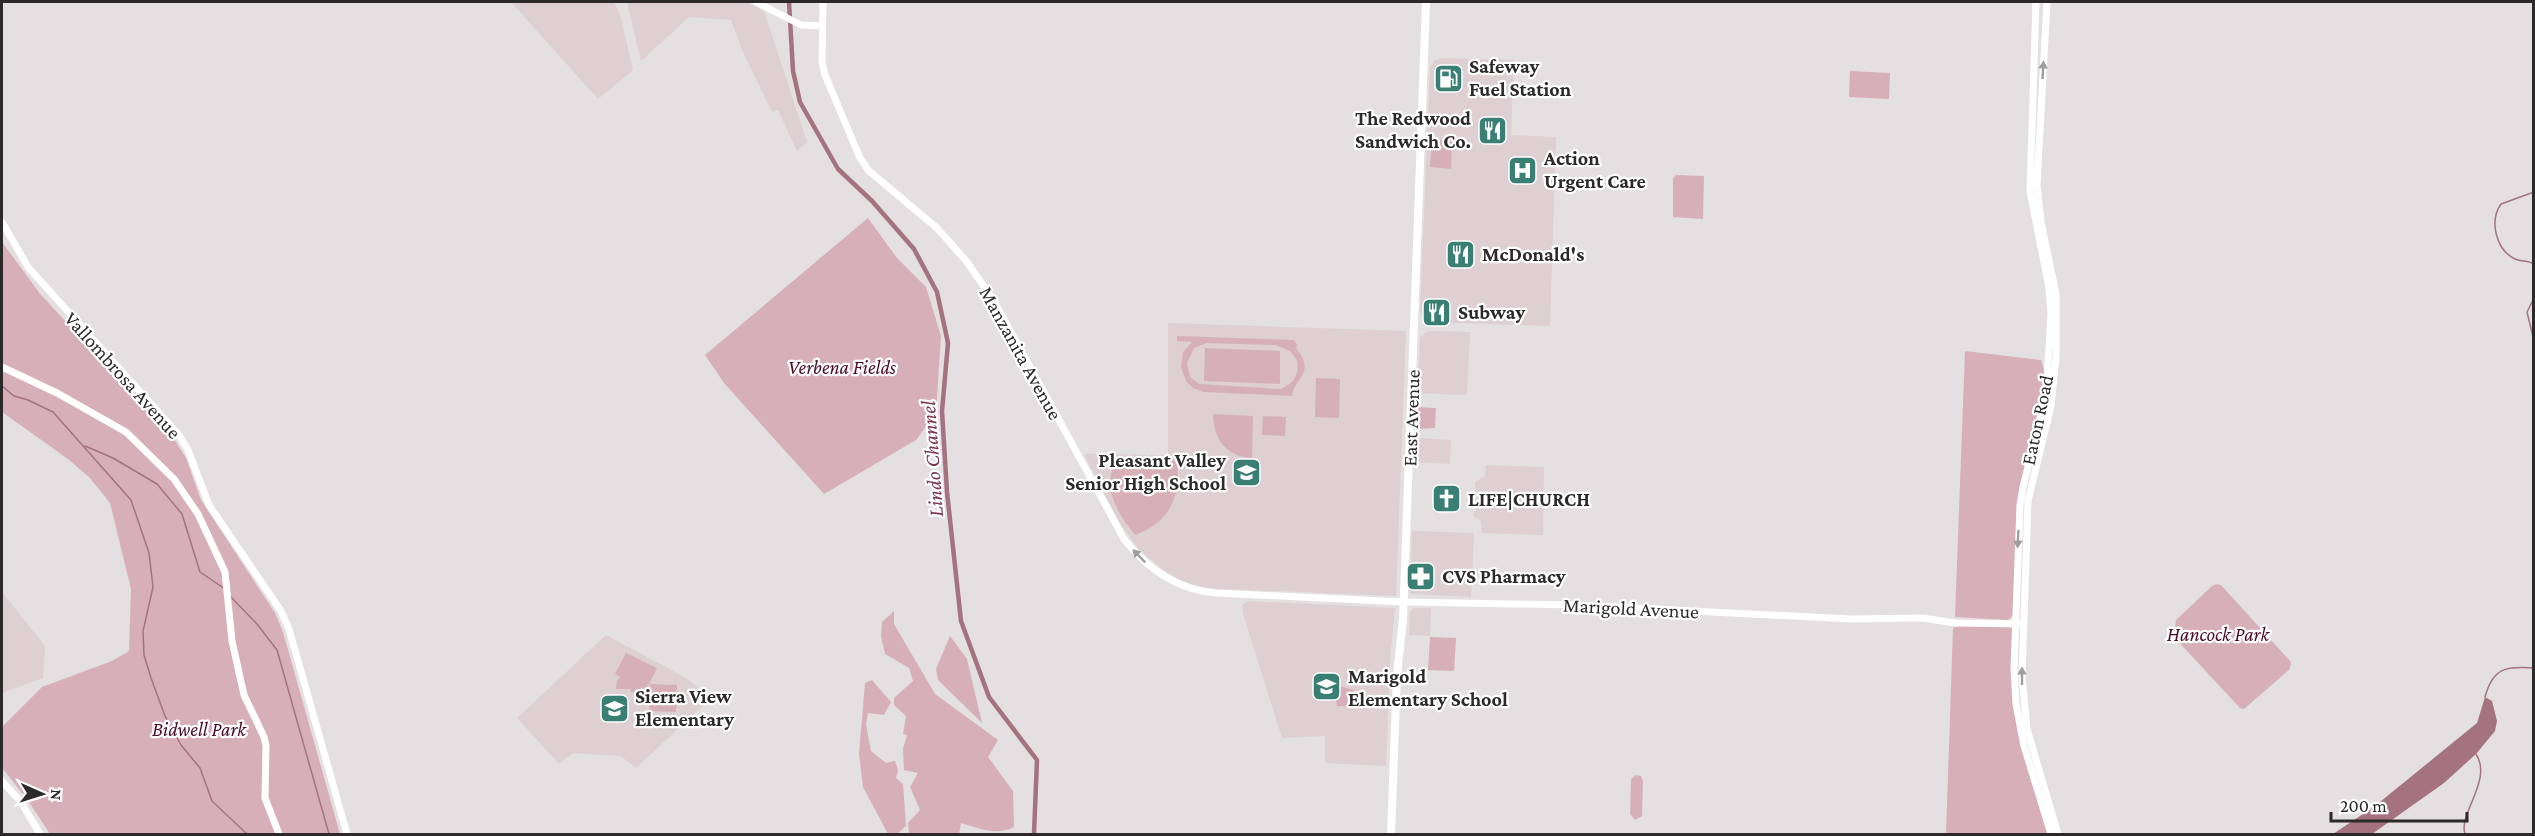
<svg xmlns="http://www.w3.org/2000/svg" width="2535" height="836" viewBox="0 0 2535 836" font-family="'Crimson Pro',serif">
  <rect width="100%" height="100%" fill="#e4dfe0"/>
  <path fill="#ddcfd2" d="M 511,2 L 614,2 L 620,14 L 633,70 L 598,99 Z
    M 627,2 L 746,2 L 764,11 L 807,142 L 797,151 L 778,110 L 772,112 L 743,52 L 731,20 L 689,17 L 641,61 Z
    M 1441,58 L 1514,60 L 1511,135 L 1556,137 L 1550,326 L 1430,322 L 1423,318 L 1420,311 L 1430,68 L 1434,61 Z
    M 1168,323 L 1406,331 L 1396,596 L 1200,588 L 1182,581 L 1162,569 L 1138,548 L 1121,525 L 1084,454 L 1168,455 Z
    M 1429,331 L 1470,332 L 1467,395 L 1418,393 L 1420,337 Z
    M 1422,438 L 1451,440 L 1450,464 L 1415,462 L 1416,443 Z
    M 1486,465 L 1544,467 L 1543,535 L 1482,533 L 1481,521 L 1473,516 L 1477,505 L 1475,482 L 1485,476 Z
    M 1412,531 L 1474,533 L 1471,597 L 1410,594 Z
    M 2,592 L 45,646 L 43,678 L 2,693 Z
    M 1247,601 L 1395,608 L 1390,659 L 1386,766 L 1325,763 L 1325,736 L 1282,738 L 1243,614 L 1242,606 Z
    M 1414,608 L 1431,608 L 1430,636 L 1409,635 L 1410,613 Z
    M 606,635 L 686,678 L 711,698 L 636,768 L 621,756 L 573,753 L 559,764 L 517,718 Z"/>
  <path fill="#d7afb9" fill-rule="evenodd" d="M 1850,71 L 1890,73 L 1889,99 L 1849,97 Z
    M 1432,140 L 1452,140 L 1451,169 L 1430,167 Z
    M 1676,175 L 1704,176 L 1703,219 L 1673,217 L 1673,178 Z
    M 868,218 L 897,258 L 926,287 L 941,336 L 936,413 L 916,440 L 824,494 L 724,383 L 705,355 Z
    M 2,242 L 41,295 L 172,436 L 186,458 L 201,500 L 275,613 L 283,632 L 340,834 L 50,834 L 27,799 L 2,768 L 2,727 L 42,687 L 112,661 L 129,651 L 131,589 L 110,503 L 90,478 L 68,459 L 2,412 Z
    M 1177,336 L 1294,340 L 1298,346 L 1295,347 C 1318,373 1293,379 1292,396 L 1204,392 L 1193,388 L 1186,381 L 1181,367 L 1183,352 L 1192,342 L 1177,341 ZM 1207,343 L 1276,345 L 1290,351 L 1297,360 C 1300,374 1294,384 1280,389 L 1199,384 L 1190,377 L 1187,363 L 1194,348 Z
    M 1205,348 L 1280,351 L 1280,384 L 1204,381 Z
    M 1965,351 L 2041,360 L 2046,376 L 2039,419 L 2021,486 L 2014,614 L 2008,620 L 1955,617 Z
    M 1316,378 L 1340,379 L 1339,418 L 1315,417 Z
    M 1418,407 L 1436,408 L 1435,428 L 1421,429 L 1418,427 Z
    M 1213,414 L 1253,416 L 1252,458 C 1227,457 1213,439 1213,414 Z
    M 1263,416 L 1286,417 L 1285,436 L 1262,435 Z
    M 1146,458 L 1177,458 C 1181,495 1172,521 1135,535 C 1121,518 1103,491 1113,469 Z
    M 2217,584 L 2221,585 L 2291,662 L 2290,669 L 2244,709 L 2240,708 L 2174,637 L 2176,620 L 2212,586 Z
    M 894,611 L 894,624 L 935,694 L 998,740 L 988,757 L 1013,791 L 1014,827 C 997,836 980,829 961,823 L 959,834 L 909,834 L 908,823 L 920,810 L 910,787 L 918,773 L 904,770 L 903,749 L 907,735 L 903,734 L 906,716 L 894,705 L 894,698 L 913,681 L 909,668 L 885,654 L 881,636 L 882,622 Z
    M 1962,625 L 2009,626 L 2014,630 L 2012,682 L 2048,834 L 1946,834 L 1953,628 Z
    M 950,636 L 967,659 L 982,723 L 938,680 L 936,669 Z
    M 1430,637 L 1456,638 L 1454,671 L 1428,670 Z
    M 626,653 L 657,668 L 646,690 L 641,687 L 641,692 L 631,692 L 630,689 L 616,689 L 617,680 L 621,677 L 615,674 Z
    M 872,680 L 891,702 L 884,715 L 868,713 L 866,724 L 871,751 L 886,763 L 895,761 L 898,770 L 896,778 L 903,784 L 906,826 L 897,834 L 888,834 L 863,787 L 859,754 L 865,683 Z
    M 650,684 L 677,685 L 676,712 L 649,711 Z
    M 1336,685 L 1354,690 L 1355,706 L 1337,706 L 1334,686 Z
    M 1635,775 L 1641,776 L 1643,781 L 1642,816 L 1635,820 L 1630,814 L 1631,780 Z"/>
  <path fill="#a57280" d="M 2485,697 L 2492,701 L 2497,721 L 2495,731 L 2476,754 L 2444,783 L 2372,834 L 2333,834 L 2375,806 L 2477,723 Z"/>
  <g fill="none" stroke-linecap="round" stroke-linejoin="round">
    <path stroke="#a57280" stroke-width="1.5" d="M 2534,192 L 2501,204 C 2489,221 2496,250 2515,259 C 2522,262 2528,260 2534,264
      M 2534,298 L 2527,312 L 2534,341
      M 2,386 L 14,396 L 28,400 L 53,412 L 131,500 L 149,553 L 153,587 L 143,631 L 144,655 L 151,678 L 165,716 L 181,745 L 200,768 L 212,801 L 247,834
      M 85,446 L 113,458 L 157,484 L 182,514 L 200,572 L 225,589
      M 229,595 L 257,624 L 277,650 L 329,834
      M 2485,697 C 2493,668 2505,666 2534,668
      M 2465,834 C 2458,814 2493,780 2476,754"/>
    <path stroke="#a57280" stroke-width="4.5" d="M 789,2 L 793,71 L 800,102 L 838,169 L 872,201 L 914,249 L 937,292 L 948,343 L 942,411 L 947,492 L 961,621 L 989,697 L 1037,760 L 1034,834"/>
    <path stroke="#fff" stroke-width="7" d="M 756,2 L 801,25 L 822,26
      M 823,2 L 822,62 L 825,75 L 860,158 L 869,171 L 937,228 L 967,262 L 994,301 L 1124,539 C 1148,570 1178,590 1217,593 L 1403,602 L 1575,605 L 1851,619 L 1922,618 L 1956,623 L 2024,624
      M 2036,2 L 2030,191 L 2049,288 L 2051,314 L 2046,394 L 2023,487 L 2020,505 L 2014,669 L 2016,704 L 2024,746 L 2051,834
      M 2047,2 L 2037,185 L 2041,222 L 2056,294 L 2056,357 L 2051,406 L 2028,501 L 2022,677 L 2027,729 L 2058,834
      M 2,222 L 28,267 L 179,435 L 188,450 L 209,505 L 281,611 L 289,629 L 347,834
      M 2,367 L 57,393 L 126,432 L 174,479 L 198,514 L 225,572 L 232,641 L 244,695 L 264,737 L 266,746 L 265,798 L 279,834
      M 2,781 L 21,802 L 40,834"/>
    <path stroke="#fff" stroke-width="8" d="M 1391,834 L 1397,675 L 1403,619 L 1426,2"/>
  </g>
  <defs><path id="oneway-solid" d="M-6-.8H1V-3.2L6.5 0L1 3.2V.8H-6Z" transform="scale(1.5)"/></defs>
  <g fill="#a09f9f">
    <use href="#oneway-solid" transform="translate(2043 70) rotate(-87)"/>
    <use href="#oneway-solid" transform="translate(2018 539) rotate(93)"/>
    <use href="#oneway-solid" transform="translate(1139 556) rotate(-134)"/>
    <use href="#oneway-solid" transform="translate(2022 676) rotate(-90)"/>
  </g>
  <defs>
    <symbol id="fuel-square" viewBox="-11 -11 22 22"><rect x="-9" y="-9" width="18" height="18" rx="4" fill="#3a7f74" stroke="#fff"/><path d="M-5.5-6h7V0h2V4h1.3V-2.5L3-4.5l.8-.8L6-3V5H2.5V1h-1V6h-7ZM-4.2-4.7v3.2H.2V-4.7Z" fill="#fff"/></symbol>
    <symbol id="restaurant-square" viewBox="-11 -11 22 22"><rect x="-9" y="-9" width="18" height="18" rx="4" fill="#3a7f74" stroke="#fff"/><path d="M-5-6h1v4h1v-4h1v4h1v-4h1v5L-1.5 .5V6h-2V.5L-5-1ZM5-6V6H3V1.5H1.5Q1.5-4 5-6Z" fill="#fff"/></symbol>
    <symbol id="hospital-square" viewBox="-11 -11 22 22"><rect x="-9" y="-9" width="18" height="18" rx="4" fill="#3a7f74" stroke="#fff"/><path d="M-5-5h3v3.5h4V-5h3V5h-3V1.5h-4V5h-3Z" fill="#fff"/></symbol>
    <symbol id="school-square" viewBox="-11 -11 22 22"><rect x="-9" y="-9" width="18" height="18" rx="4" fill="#3a7f74" stroke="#fff"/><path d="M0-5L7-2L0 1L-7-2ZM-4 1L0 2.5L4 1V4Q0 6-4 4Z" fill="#fff"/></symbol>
    <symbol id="church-square" viewBox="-11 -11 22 22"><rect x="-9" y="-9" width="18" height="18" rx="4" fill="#3a7f74" stroke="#fff"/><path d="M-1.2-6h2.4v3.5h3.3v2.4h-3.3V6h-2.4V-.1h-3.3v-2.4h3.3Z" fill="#fff"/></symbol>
    <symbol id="pharmacy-square" viewBox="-11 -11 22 22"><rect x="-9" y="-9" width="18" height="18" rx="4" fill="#3a7f74" stroke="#fff"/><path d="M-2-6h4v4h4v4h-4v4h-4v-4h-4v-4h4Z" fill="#fff"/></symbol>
  </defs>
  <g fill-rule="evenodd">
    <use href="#fuel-square" x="1432" y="62" width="33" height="33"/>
    <use href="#restaurant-square" x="1476" y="114" width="33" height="33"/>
    <use href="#hospital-square" x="1506" y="154" width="33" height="33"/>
    <use href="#restaurant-square" x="1444" y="238" width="33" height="33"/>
    <use href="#restaurant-square" x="1420" y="296" width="33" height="33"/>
    <use href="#school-square" x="1230" y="456" width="33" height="33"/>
    <use href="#church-square" x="1430" y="482" width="33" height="33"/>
    <use href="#pharmacy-square" x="1404" y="560" width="33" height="33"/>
    <use href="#school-square" x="1310" y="670" width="33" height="33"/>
    <use href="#school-square" x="598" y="692" width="33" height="33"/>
  </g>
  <g text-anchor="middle" stroke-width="4.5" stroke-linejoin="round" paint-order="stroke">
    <g font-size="20" font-weight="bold" fill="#2b2929" stroke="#fff" text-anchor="start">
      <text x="1469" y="73">Safeway<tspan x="1469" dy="23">Fuel Station</tspan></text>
      <text x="1471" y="125" text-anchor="end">The Redwood<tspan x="1471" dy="23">Sandwich Co.</tspan></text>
      <text x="1544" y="165">Action<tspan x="1544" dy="23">Urgent Care</tspan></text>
      <text x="1482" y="261">McDonald's</text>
      <text x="1458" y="319">Subway</text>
      <text x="1226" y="467" text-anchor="end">Pleasant Valley<tspan x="1226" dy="23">Senior High School</tspan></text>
      <text x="1468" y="506">LIFE|CHURCH</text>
      <text x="1442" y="583">CVS Pharmacy</text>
      <text x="1348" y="683">Marigold<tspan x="1348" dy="23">Elementary School</tspan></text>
      <text x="635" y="703">Sierra View<tspan x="635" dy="23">Elementary</tspan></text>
    </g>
    <g font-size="20" fill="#2b2929" stroke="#fff">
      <text transform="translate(1021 353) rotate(61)" y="7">Manzanita Avenue</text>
      <text transform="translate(123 375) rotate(48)" y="7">Vallombrosa Avenue</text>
      <text transform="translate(1411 418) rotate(-88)" y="7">East Avenue</text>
      <text transform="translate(2037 420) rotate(-78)" y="7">Eaton Road</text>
      <text transform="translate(1631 608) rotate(3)" y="7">Marigold Avenue</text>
    </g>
    <g font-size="20" font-style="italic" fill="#4c0c26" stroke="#fff">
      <text x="842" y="374">Verbena Fields</text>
      <text x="2218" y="641">Hancock Park</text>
      <text x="199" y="736">Bidwell Park</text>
    </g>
    <g font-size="21" font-style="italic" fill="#78354b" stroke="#fff">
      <text transform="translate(932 459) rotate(-94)" y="7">Lindo Channel</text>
    </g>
  </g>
  <rect width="2535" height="836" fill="none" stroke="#2b2929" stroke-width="6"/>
  <g transform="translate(42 794) rotate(93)" stroke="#ffffff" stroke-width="4.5" paint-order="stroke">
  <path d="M0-4.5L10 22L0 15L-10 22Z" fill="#2b2929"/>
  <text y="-9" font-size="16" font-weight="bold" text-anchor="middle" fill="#2b2929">N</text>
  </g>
  <path d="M2331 812v9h136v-9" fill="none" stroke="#2b2929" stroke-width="3"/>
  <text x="2340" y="812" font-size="18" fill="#2b2929" stroke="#ffffff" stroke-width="4.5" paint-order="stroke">200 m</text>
</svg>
